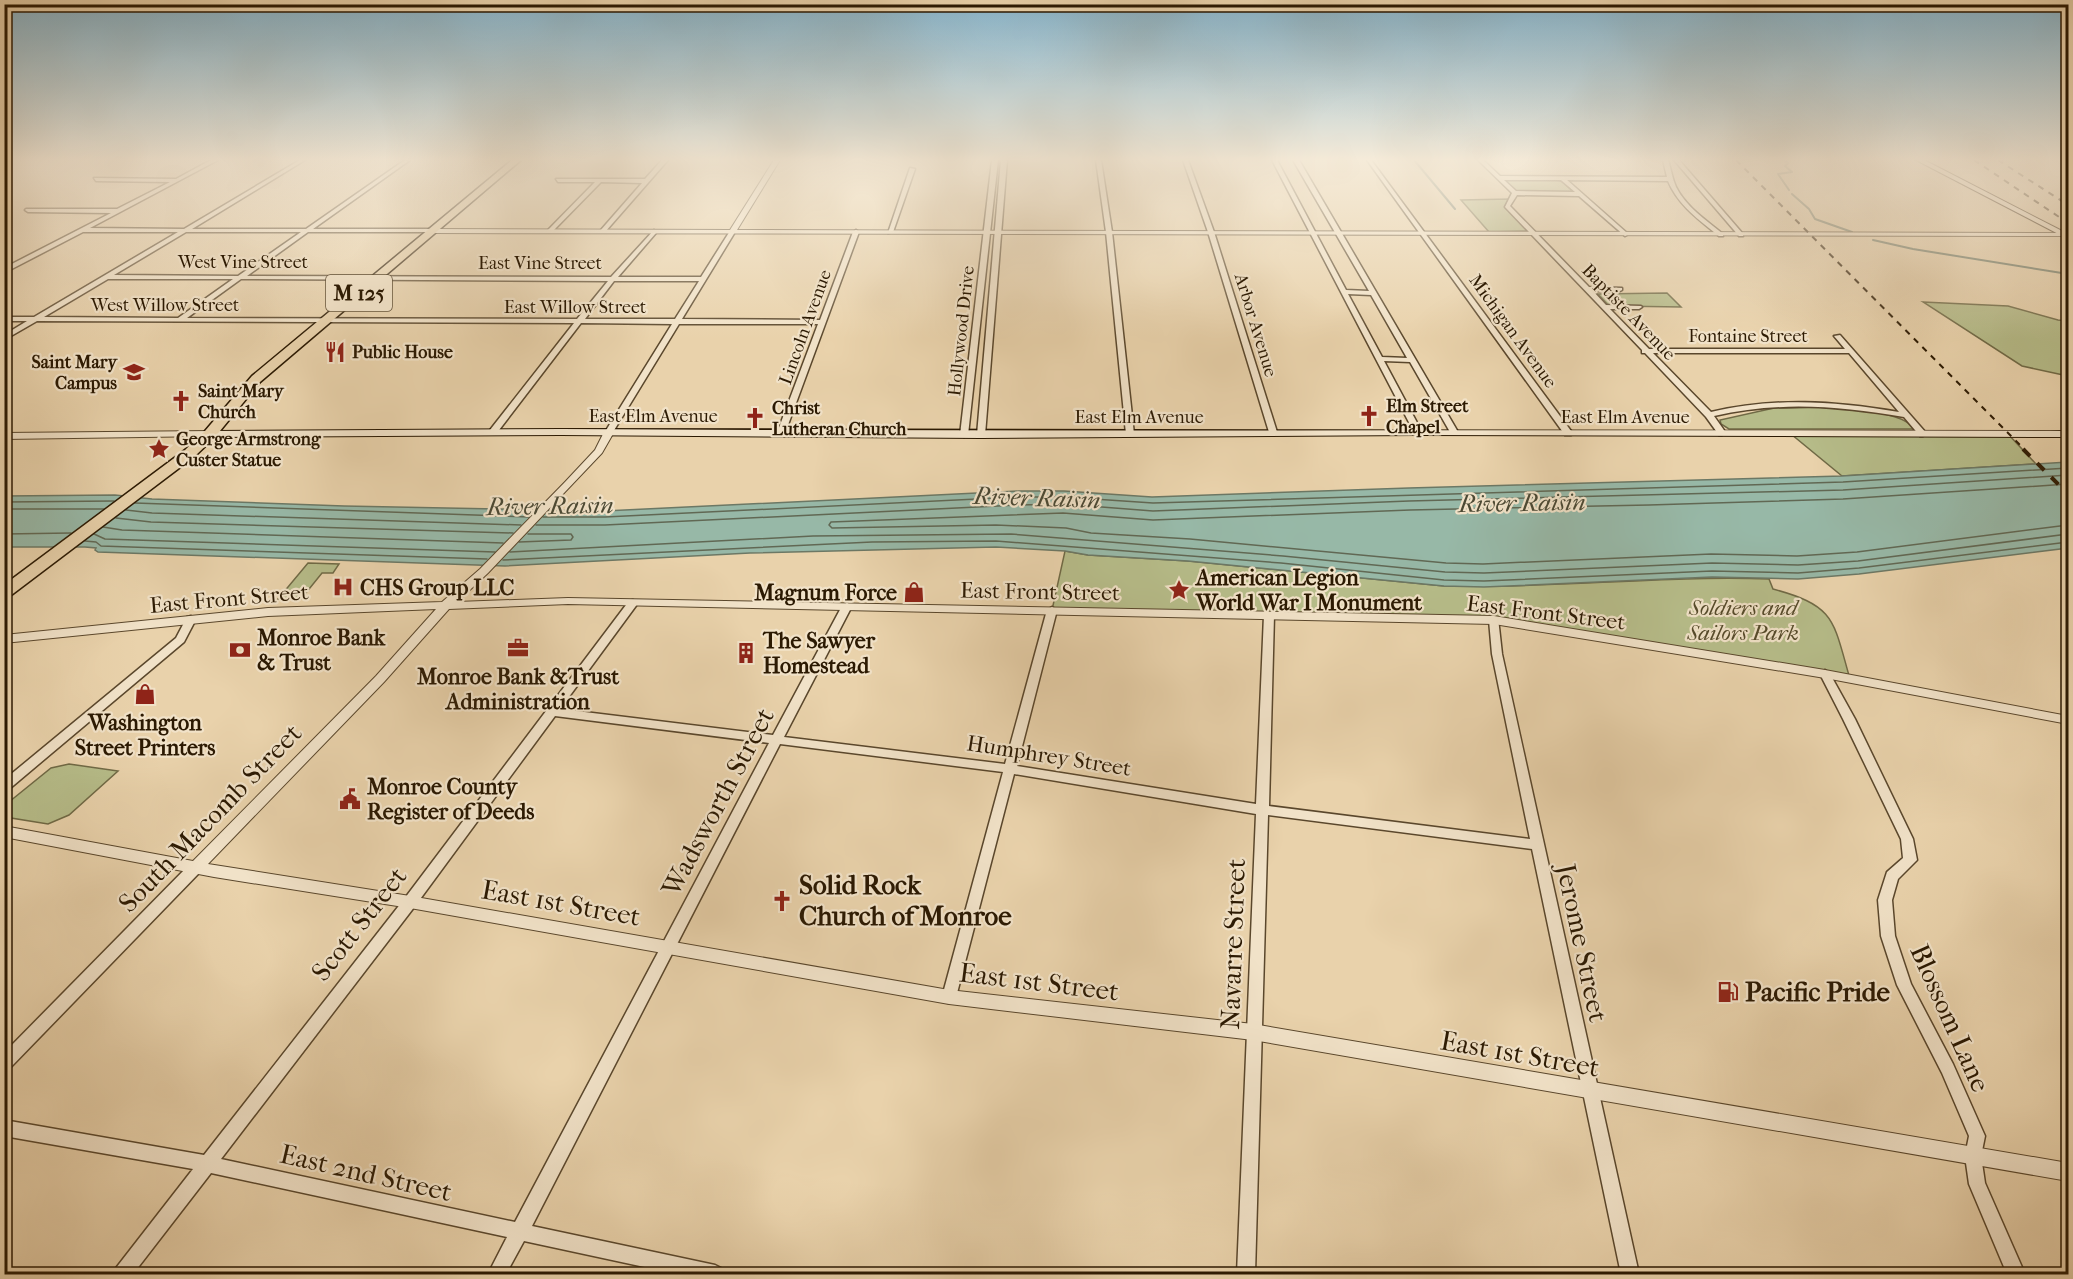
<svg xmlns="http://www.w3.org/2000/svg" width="2073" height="1279" viewBox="0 0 2073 1279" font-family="'IM FELL French Canon',serif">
  <rect width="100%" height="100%" fill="#e9d2ab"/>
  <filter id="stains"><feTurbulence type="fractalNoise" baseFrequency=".00333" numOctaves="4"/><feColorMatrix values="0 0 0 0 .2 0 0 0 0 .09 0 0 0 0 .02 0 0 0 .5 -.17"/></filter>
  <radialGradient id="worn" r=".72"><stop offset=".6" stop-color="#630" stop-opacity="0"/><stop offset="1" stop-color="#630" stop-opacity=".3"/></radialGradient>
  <path fill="#b6bc89" stroke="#706a46" stroke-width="1.5" d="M 1508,179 L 1554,179 L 1563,182 L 1573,191 L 1567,193 L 1515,191 L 1505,181 Z
    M 1510,199 L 1509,210 L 1528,231 L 1489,232 L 1461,200 Z
    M 1667,293 L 1681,307 L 1615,306 L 1608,305 L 1598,294 Z
    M 1923,302 L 2008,306 L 2058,320 L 2068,321 L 2068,376 L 2022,366 Z
    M 1818,407 C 1842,409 1900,409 1915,429 L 1729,429 L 1721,424 L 1720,420 L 1774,408 Z
    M 1791,434 L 2008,434 L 2036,464 L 1842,476 Z
    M 1065,551 L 1088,555 L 1188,561 L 1444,586 C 1553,589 1661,575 1769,579 L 1773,589 C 1836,606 1833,620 1850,679 L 1494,620 L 1052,610 Z
    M 308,563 L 339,564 L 333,573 L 322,573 L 301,599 L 278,599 Z
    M 69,764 L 118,771 L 69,815 L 48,824 L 5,817 L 4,806 L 51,768 Z"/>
  <path fill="#97b8a7" stroke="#6c7865" stroke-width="1.5" d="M 2068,462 L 2068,548 L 1859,574 L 1798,579 L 1712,577 L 1484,587 L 1444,586 L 1188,561 L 1088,555 L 1065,551 L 996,547 L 750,553 L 505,566 L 98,552 L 95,550 L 96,548 L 85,547 L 5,547 L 4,496 L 115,495 L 152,499 L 344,506 L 604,511 L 1019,491 L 1064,491 L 1152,497 L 1409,488 L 1842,476 Z"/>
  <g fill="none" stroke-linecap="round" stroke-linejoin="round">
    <path stroke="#616854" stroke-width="1.5" d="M 2068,484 L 1843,499 L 1649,505 L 1410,510 L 1153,520 L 1063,513 L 831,522 L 829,525 L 832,528 L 996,525 L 1066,528 L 1091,533 L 1190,539 L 1446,563 L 1483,564 L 1711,554 L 1797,556 L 1857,552 L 2068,525
      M 4,502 L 114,501
      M 135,503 L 529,517
      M 4,509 L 104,509
      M 126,510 L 152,513 L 521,525
      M 543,517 L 605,517 L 1019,497 L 1064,497 L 1153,503 L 1843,482 L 2068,468
      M 116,518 L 151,522 L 513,533
      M 536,525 L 605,525 L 1019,505 L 1063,504 L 1153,511 L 1409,501 L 1843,490 L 2068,475
      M 103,527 L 122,530 L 503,543
      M 4,534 L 71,533
      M 94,534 L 105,539 L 495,552
      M 85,541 L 96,542 L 101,546 L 487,559
      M 519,542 L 571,540 L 573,537 L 571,534 L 528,534
      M 510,552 L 813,536 L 1011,534 L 1283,556 L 1445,572 L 1484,573 L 1712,563 L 1798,565 L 1858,561 L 2068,534
      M 503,560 L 872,542 L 996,541 L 1281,563 L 1444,580 L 1484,581 L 1712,571 L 1798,573 L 1859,568 L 2068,542"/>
    <path stroke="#6c7865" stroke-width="2" d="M 1414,160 L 1455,209
      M 1784,160 L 1788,163 L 1785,166 L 1792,172 L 1778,174 L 1789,190
      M 1792,194 L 1809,209 L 1815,219 L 1852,232
      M 1873,240 L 1913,249 L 2068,274"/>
    <defs>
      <path id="minor" d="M 211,160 L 218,160 L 90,228 L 184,229 L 300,160 L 305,160 L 192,229 L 306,229 L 405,160 L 410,160 L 313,229 L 432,229 L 435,231 L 434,232 L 308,232 L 247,276 L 611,277 L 654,230 L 656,231 L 656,233 L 618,277 L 701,277 L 730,231 L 734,231 L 735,232 L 682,319 L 820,320 L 853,232 L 856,230 L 859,232 L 785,433 L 781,435 L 777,433 L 818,324 L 679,324 L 613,432 L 609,434 L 605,432 L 672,324 L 581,323 L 496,434 L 493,434 L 489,432 L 490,430 L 574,323 L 37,321 L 4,340 L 4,335 L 27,321 L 4,321 L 4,317 L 34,317 L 178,232 L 83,232 L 4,273 L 4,268 L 111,213 L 28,212 L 25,210 L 26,209 L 117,209 L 170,182 L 96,181 L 94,178 L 176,179 ZM 186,232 L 301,232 L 238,276 L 114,275 ZM 108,279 L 233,279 L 178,318 L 44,317 ZM 241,279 L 608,281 L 577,319 L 187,318 ZM 614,281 L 699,281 L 675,319 L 585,319 Z
        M 662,160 L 668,160 L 605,232 L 600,231 L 642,183 L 601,182 L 552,232 L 547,231 L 595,182 L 558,182 L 556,179 L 645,179 Z
        M 992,160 L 998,160 L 968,435 L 964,437 L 960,435 Z
        M 1001,160 L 1007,160 L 985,435 L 981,437 L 977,435 Z
        M 1096,160 L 1101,160 L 1112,232 L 1134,434 L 1130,436 L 1126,434 L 1106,232 Z
        M 1183,160 L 1188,160 L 1214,232 L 1277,432 L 1276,434 L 1270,434 L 1269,432 L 1208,232 Z
        M 1272,160 L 1277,160 L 1346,290 L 1369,291 L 1293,160 L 1299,160 L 1458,432 L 1457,434 L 1451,434 L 1450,432 L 1410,362 L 1384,361 L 1422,432 L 1418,434 L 1414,432 ZM 1348,294 L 1371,295 L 1407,358 L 1382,357 Z
        M 1367,160 L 1371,160 L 1571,431 L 1571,435 L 1565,435 Z
        M 1478,160 L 1483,160 L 1500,176 L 1667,177 L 1663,160 L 1668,160 C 1671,169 1672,178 1676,187 C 1686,207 1706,220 1723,234 L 1723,236 L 1719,236 C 1699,220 1678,205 1668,181 L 1567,180 L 1627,233 L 1627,235 L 1625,236 L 1579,196 L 1517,195 L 1510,206 L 1589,287 L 1622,288 L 1622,290 L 1620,291 L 1593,291 L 1606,305 L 1641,306 L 1642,307 L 1639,309 L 1610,309 L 1649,349 L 1845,349 L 1834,336 L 1840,335 L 1927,434 L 1923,436 L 1920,436 L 1904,417 C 1838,406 1780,401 1714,416 L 1726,433 L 1722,435 L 1719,435 L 1706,417 L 1645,353 L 1642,353 L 1642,350 L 1505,207 L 1512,193 ZM 1504,180 L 1561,180 L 1575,192 L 1516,191 ZM 1653,353 L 1849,353 L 1899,412 C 1834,401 1776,397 1711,412 Z
        M 1674,160 L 1679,160 L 1743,234 L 1743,236 L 1739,236 Z
        M 910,168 L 915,169 L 893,232 L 888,233 Z
        M 633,600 L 638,603 L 560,709 L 773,735 L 842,606 L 847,603 L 852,606 L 784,737 L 1005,764 L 1047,610 L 1052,607 L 1057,610 L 1017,766 L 1256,804 L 1264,615 L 1269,612 L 1273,613 L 1274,615 L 1269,806 L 1530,839 L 1492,654 L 1489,620 L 1490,618 L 1498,618 L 1502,654 L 1639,1274 L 1621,1274 L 1532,849 L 1268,815 L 1255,1274 L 1237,1274 L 1256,814 L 1014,774 L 956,997 L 954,1002 L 949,1003 L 944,1002 L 942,997 L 1003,772 L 780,744 L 532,1226 L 715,1265 L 721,1268 L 724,1274 L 677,1274 L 524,1241 L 506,1274 L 488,1274 L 507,1237 L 211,1173 L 133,1274 L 113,1274 L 116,1268 L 193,1169 L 4,1136 L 4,1120 L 204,1155 L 405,898 L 629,601 ZM 555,716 L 769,743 L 515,1222 L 221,1159 L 415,906 Z
        M 191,616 L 196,619 L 184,642 L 8,790 L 4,791 L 4,780 L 176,638 L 187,617 Z
        M 1825,670 L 1830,674 L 1855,719 L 1913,839 L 1917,860 L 1898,879 L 1892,900 L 1895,936 L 1911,984 L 1953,1064 L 1985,1136 L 1981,1156 L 1985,1183 L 2025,1274 L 2007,1274 L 1969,1184 L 1965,1156 L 1969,1136 L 1942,1073 L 1897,985 L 1881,936 L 1878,900 L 1887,872 L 1903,858 L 1901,839 L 1843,719 L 1820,674 Z
        M 196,862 L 201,863 L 203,867 L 201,871 L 9,1069 L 4,1071 L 4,1053 L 191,863 Z"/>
      <path id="tertiary" d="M 774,160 L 780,160 L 737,230 L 2066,233 L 2068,234 L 2068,236 L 432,233 L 429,231 L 432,229 L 730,230 Z
        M 609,429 L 614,432 L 602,453 L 488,573 L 457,602 L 568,598 L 1494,616 L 1825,670 L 2068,716 L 2068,724 L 1825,678 L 1494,624 L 568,604 L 449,609 L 384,682 L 208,864 L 410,896 L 949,990 L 1253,1024 L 2068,1163 L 2068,1181 L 1253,1040 L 949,1004 L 410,908 L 214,877 L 4,837 L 4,826 L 193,861 L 376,676 L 436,609 L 268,616 L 4,643 L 4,635 L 268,608 L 442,602 L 480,569 L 565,482 L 595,450 L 604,432 Z
        M 210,431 L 213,432 L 213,436 L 4,439 L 4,433 Z"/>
      <path id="secondary" d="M 1916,160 L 1924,160 L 2068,234 L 2068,239 Z
        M 561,429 C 1063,432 1566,429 2068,431 L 2068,437 L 1418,435 L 981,438 L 561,435 L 210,437 L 205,434 L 210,431 Z"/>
      <path id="primary" d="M 512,160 L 521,160 L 260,382 L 215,437 L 195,456 L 10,596 L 4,598 L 4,585 L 185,450 L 205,431 L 252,376 Z"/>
    </defs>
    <use href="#minor" stroke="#5a472c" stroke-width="3"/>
    <use href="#tertiary" stroke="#5a472c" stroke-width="2"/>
    <use href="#secondary" stroke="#2b1902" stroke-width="2"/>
    <use href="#primary" stroke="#2b1902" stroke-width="3"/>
    <use href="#minor" fill="#f1e2c8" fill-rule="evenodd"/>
    <use href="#tertiary" fill="#f1e2c8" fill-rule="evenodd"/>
    <use href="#secondary" fill="#f1e2c8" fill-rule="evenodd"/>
    <use href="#primary" fill="#e9d2ab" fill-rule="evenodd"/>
    <path stroke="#2b1902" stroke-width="2" stroke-dasharray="6 6" stroke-linecap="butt" d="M 1736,160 L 2025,450
      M 1974,160 L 2068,223
      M 1998,160 L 2068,205"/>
    <path stroke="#2b1902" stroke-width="4" stroke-dasharray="10 10" stroke-linecap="butt" d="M 2023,449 L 2068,494"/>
  </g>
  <linearGradient id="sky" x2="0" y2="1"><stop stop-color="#87b6ce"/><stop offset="0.47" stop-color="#f5ebd9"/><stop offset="1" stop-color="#f5ebd9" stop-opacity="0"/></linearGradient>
  <rect width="2073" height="339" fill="url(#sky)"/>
  <defs>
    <symbol id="restaurant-bare" viewBox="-9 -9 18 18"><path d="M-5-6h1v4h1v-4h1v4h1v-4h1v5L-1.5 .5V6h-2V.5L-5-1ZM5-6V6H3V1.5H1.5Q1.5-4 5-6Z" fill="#8f2418" stroke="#f1e2c8" stroke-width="2.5" paint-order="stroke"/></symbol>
    <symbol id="school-bare" viewBox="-9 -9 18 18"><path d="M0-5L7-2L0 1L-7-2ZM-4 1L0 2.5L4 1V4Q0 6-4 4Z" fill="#8f2418" stroke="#f1e2c8" stroke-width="2.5" paint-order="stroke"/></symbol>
    <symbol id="church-bare" viewBox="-9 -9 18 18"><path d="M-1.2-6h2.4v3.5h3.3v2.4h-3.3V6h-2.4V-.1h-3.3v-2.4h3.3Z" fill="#8f2418" stroke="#f1e2c8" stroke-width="2.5" paint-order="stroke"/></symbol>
    <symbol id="sight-bare" viewBox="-9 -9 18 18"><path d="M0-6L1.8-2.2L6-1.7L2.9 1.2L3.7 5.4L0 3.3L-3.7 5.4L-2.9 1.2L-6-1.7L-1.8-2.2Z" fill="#8f2418" stroke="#f1e2c8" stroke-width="2.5" paint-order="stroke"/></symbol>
    <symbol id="hospital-bare" viewBox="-9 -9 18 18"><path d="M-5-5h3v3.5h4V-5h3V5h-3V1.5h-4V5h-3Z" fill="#8f2418" stroke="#f1e2c8" stroke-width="2.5" paint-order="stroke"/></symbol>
    <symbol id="shop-bare" viewBox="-9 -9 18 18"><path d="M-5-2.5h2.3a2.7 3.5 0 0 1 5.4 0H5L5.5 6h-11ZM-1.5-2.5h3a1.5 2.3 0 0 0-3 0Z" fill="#8f2418" stroke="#f1e2c8" stroke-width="2.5" paint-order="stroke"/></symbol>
    <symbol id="office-bare" viewBox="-9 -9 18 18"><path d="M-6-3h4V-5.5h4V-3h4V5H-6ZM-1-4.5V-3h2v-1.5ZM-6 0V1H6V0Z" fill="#8f2418" stroke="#f1e2c8" stroke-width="2.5" paint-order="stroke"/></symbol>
    <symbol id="bank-bare" viewBox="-9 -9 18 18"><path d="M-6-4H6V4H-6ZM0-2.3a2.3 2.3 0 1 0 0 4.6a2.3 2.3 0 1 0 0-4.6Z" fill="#8f2418" stroke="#f1e2c8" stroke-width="2.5" paint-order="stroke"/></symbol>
    <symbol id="building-bare" viewBox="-9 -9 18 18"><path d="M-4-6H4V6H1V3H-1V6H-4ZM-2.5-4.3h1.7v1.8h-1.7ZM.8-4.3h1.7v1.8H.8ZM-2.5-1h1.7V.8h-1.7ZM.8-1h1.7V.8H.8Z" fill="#8f2418" stroke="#f1e2c8" stroke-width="2.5" paint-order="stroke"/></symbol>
    <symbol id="civic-bare" viewBox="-9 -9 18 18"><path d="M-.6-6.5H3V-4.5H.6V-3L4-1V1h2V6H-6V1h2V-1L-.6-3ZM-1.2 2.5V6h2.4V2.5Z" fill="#8f2418" stroke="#f1e2c8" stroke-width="2.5" paint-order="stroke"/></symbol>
    <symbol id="fuel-bare" viewBox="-9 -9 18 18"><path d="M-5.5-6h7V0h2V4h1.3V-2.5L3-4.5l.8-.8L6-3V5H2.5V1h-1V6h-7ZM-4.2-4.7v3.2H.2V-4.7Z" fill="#8f2418" stroke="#f1e2c8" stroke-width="2.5" paint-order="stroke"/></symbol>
  </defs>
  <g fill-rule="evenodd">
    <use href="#restaurant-bare" x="320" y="337" width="30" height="30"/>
    <use href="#school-bare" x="119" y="357" width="30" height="30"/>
    <use href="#church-bare" x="166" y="386" width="30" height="30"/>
    <use href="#church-bare" x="1354" y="401" width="30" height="30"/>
    <use href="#church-bare" x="740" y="403" width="30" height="30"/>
    <use href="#sight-bare" x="144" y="434" width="30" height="30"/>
    <use href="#hospital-bare" x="328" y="572" width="30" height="30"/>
    <use href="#sight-bare" x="1164" y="575" width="30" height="30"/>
    <use href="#shop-bare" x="899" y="577" width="30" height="30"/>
    <use href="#office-bare" x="503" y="633" width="30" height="30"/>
    <use href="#bank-bare" x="225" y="635" width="30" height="30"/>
    <use href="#building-bare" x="731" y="638" width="30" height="30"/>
    <use href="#shop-bare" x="130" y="679" width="30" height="30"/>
    <use href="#civic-bare" x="335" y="784" width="30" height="30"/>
    <use href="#church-bare" x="767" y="886" width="30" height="30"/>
    <use href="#fuel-bare" x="1713" y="977" width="30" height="30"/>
  </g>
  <g text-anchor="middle" stroke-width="4.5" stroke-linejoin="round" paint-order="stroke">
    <g font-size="18" fill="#2b1902" stroke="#f1e2c8">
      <text x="243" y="268">West Vine Street</text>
      <text x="540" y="269">East Vine Street</text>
      <text x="165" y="311">West Willow Street</text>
      <text x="575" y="313">East Willow Street</text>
      <text transform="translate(1629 312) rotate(46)" y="6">Baptiste Avenue</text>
      <text transform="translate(1256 325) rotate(73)" y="6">Arbor Avenue</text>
      <text transform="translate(805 327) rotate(-70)" y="6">Lincoln Avenue</text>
      <text transform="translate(961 331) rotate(-84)" y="6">Hollywood Drive</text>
      <text transform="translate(1513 331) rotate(54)" y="6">Michigan Avenue</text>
      <text x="1748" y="342">Fontaine Street</text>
      <text x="653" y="422">East Elm Avenue</text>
      <text x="1139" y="423">East Elm Avenue</text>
      <text x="1625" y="423">East Elm Avenue</text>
    </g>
    <g font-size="18" font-weight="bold" fill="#2b1902" stroke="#f1e2c8" text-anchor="start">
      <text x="352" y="358">Public House</text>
      <text x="117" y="368" text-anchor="end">Saint Mary<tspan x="117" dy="21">Campus</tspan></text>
      <text x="198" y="397">Saint Mary<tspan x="198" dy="21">Church</tspan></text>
      <text x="1386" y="412">Elm Street<tspan x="1386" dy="21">Chapel</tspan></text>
      <text x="772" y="414">Christ<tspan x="772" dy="21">Lutheran Church</tspan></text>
      <text x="176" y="445">George Armstrong<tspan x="176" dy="21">Custer Statue</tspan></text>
    </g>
    <rect fill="#f1e2c8" stroke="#66553d" stroke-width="1.5" x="326" y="275" width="66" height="36" rx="4.5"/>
    <g font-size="21" font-weight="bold" fill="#2b1902">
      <text x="359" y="300">M 125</text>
    </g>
    <g font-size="22" font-weight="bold" fill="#2b1902" stroke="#f1e2c8" text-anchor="start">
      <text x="1196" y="585">American Legion<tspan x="1196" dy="25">World War I Monument</tspan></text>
      <text x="360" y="595">CHS Group LLC</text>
      <text x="897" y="600" text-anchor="end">Magnum Force</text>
      <text x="257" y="645">Monroe Bank<tspan x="257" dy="25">&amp; Trust</tspan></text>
      <text x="763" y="648">The Sawyer<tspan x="763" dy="25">Homestead</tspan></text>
      <text x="518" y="684" text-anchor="middle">Monroe Bank &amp;Trust<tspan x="518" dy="25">Administration</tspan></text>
      <text x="145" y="730" text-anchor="middle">Washington<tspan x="145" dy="25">Street Printers</tspan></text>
      <text x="367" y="794">Monroe County<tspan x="367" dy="25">Register of Deeds</tspan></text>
    </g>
    <g font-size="22" fill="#2b1902" stroke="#f1e2c8">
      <text transform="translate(1040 591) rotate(1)" y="8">East Front Street</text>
      <text transform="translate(229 598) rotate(-5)" y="8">East Front Street</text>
      <text transform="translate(1546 612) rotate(7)" y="8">East Front Street</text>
      <text transform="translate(1049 755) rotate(9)" y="8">Humphrey Street</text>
    </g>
    <g font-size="22" font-style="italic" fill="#554a2a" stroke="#f1e2c8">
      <text x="1743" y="615">Soldiers and<tspan x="1743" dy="25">Sailors Park</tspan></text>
    </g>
    <g font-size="24" font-style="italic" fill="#4b4934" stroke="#f1e2c8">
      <text transform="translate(1037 498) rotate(2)" y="8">River Raisin</text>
      <text transform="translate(1522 503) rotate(-1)" y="8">River Raisin</text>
      <text transform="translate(550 506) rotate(-1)" y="8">River Raisin</text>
    </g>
    <g font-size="27" fill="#2b1902" stroke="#f1e2c8">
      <text transform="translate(718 802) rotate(-62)" y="9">Wadsworth Street</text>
      <text transform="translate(210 818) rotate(-46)" y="9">South Macomb Street</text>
      <text transform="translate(561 903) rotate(10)" y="9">East 1st Street</text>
      <text transform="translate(359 924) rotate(-52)" y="9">Scott Street</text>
      <text transform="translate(1582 943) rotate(78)" y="9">Jerome Street</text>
      <text transform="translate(1233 944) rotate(-88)" y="9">Navarre Street</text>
      <text transform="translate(1039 982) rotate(7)" y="9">East 1st Street</text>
      <text transform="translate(1950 1018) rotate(66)" y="9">Blossom Lane</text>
      <text transform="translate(1520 1054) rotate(10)" y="9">East 1st Street</text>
      <text transform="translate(366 1173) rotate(13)" y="9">East 2nd Street</text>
    </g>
    <g font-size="27" font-weight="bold" fill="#2b1902" stroke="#f1e2c8" text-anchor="start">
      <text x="799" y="894">Solid Rock<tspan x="799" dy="31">Church of Monroe</tspan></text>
      <text x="1745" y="1001">Pacific Pride</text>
    </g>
  </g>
  <rect width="2073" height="1279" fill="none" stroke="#e9d2ab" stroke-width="24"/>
  <rect x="6" y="6" width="2061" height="1267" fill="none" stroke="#2b1902" stroke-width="3"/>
  <rect x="12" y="12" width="2049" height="1255" fill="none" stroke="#2b1902" stroke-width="1.5"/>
  <rect width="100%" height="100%" filter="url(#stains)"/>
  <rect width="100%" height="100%" fill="url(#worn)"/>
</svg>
